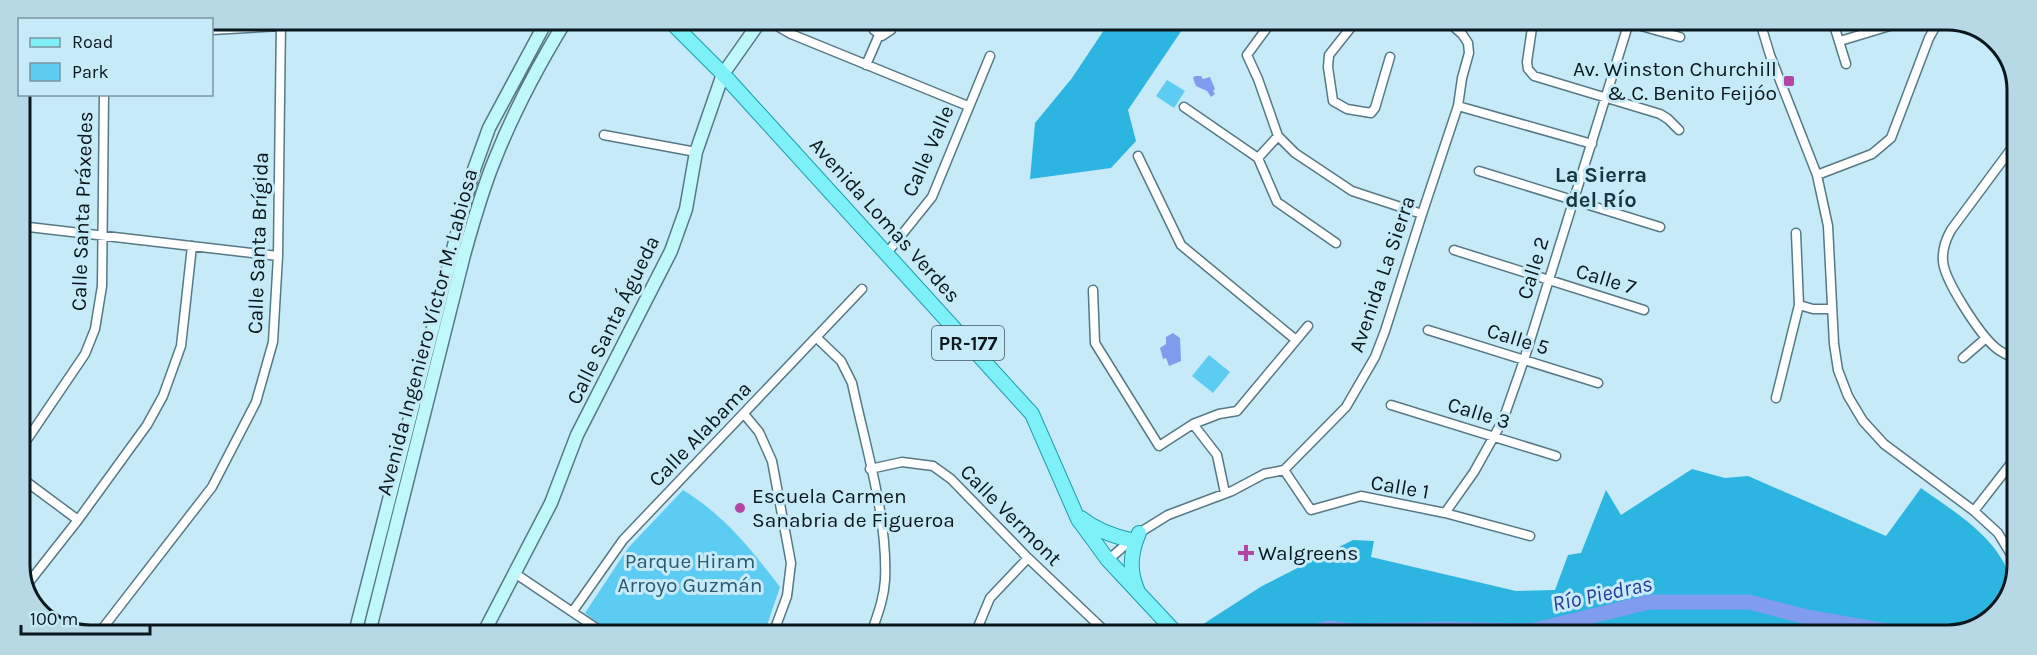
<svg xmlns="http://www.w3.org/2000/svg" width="2037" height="655" viewBox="0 0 2037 655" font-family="Karla,sans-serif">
  <rect width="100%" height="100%" fill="#c6eaf8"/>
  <path fill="#5dccf3" d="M 1167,80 L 1185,91 L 1174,108 L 1156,96 Z
    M 1209,355 L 1230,372 L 1213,393 L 1192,376 Z
    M 683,490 C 725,516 750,548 780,587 L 764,634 L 620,634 L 603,627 L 585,613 L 628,548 Z"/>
  <path fill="#2cb5e0" d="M 1110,21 L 1188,21 L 1128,110 L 1136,141 L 1111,168 L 1030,179 L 1035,123 L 1072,78 Z
    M 1692,469 L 1725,478 L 1748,476 L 1886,536 L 1921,488 C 1957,514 2003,540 2013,587 L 1990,621 L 1948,635 L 1193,634 L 1191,632 L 1262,586 L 1315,559 L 1353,540 L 1374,541 L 1371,557 L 1516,591 L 1555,590 L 1568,555 L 1581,553 L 1606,490 L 1621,515 Z"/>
  <path fill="#7f9cef" d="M 1195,76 L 1201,76 L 1203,79 L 1210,77 L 1215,89 L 1213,91 L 1215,94 L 1211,97 L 1207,91 L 1196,86 L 1193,78 Z
    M 1173,333 L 1180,338 L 1181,361 L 1169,366 L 1166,358 L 1163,359 L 1160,348 L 1166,344 L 1166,337 Z"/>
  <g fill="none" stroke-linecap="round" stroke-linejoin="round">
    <path stroke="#7f9cef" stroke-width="15" d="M 1303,635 L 1328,628 L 1352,631 L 1448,629 L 1531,631 L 1649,602 L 1749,602 L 1807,617 L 1908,635"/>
    <defs>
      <path id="street" d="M 767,20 L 791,34 L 968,106
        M 876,21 L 874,30 L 882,36 L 891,30 L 889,21
        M 1272,21 L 1247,55 L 1258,79 L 1278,136 L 1295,153 L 1352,191 L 1422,214
        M 1356,21 L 1329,55 L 1328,67 L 1333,101 L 1347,109 L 1371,113 L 1375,108 L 1390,57
        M 1533,21 L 1527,62 L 1528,69 L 1534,76 L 1660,114 L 1668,119 L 1679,130
        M 1627,22 L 1680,37
        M 1760,22 L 1770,55 L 1817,175 L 1828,226 L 1834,344 L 1838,370 L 1848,396 L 1863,421 L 1884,444 L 1974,511 L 1998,533 L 2015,561
        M 1833,22 L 1846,64
        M 212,30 L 281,26
        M 1840,41 L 1903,22
        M 866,65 L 879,35
        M 1458,106 L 1592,144
        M 1184,107 L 1258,158 L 1278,136
        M 604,135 L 696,152
        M 1138,156 L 1181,245 L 1296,340
        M 1258,158 L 1277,202 L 1336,243
        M 1479,171 L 1660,227
        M 1817,175 L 1872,154 L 1891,138 L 1929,38 L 1938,22
        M 20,226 L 278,256
        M 1454,250 L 1644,310
        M 887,253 L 932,197 L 990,56
        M 1093,290 L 1095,343 L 1159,446 L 1193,424 L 1217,455 L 1225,493
        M 1799,305 L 1813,309 L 1832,309
        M 1428,330 L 1598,383
        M 817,338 L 841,361 L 852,383 C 865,445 888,517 885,580 C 884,599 877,616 871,634
        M 1963,358 L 1986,338
        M 2016,359 C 2009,356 2002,353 1996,348 C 1980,335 1944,280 1943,261 C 1942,250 1946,239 1951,230 L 2017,141
        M 1776,398 L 1799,305 L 1796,233
        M 1391,405 L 1556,456
        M 744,414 L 759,432 L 772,461 L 791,563 L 787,596 L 773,634
        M 1193,424 L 1219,414 L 1237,411 L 1308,326
        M 20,450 L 85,354 L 95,329 L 102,286 L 104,94
        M 870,469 L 902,462 L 933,466 L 951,479 L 1028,558 L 1108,634
        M 1284,470 L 1311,510 L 1361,496 L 1445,513 L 1530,536
        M 20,477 L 78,520
        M 1974,511 L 2016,457
        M 1445,513 L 1474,472 L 1503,420 L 1524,360 L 1629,22
        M 1108,560 L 1139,533 L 1168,515 L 1232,491 L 1264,474 L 1284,470 L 1346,407 L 1375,357 L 1385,331 L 1422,214 L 1458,106 L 1462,78 L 1469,53 L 1468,43 L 1462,34 L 1447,21
        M 516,574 L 605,634
        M 26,586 L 78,520 L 147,425 L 163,396 L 181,346 L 192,246
        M 573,611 L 623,540 L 862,289
        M 99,633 L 212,487 L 256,402 L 273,342 L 278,256 L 281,20
        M 975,634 L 990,598 L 1028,558"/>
      <path id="secondary" d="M 355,633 L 472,175 L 489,128 L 547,20
        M 369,633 L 464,255 C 473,223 482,190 495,159 C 514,111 539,64 566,20
        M 483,634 L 551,503 L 577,435 L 671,251 L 686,209 L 696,152 L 723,74 L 761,20"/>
      <path id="primary" d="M 669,20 L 723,74 L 1032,414 L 1078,519 L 1108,560 L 1177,634
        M 1081,518 C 1096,530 1112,536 1131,540
        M 1137,589 C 1129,571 1131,551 1139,533"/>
    </defs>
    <use href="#street" stroke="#577885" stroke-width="11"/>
    <use href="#secondary" stroke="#577885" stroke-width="15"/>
    <use href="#primary" stroke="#1d9ea8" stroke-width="16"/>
    <use href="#street" stroke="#fff" stroke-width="8"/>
    <use href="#secondary" stroke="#bef8fb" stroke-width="12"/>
    <use href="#primary" stroke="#7df0f8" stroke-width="14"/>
  </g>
  <g fill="#b545a2" stroke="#c6eaf8" stroke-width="2">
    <rect x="1783" y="75" width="12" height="12" rx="3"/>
    <circle cx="740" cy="508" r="6"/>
    <path d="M1243 544h6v6h6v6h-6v6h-6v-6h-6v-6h6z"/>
  </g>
  <g text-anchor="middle" stroke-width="6" stroke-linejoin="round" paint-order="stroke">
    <rect fill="#c6eaf8" stroke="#42565e" stroke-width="1.5" x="932" y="326" width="72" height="34" rx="4.5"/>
    <g font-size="20" font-weight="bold" fill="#0a171c">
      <text x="968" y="350">PR-177</text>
    </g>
    <g font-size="21" fill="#0a171c" stroke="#c6eaf8" text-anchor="start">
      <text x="1777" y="76" text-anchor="end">Av. Winston Churchill<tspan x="1777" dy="24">&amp; C. Benito Feijóo</tspan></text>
      <text x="752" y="503">Escuela Carmen<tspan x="752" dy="24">Sanabria de Figueroa</tspan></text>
      <text x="1258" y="560">Walgreens</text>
    </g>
    <g font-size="21" fill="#0a171c" stroke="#c6eaf8">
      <text transform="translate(928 151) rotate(-66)" y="7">Calle Valle</text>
      <text transform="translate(82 211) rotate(-88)" y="7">Calle Santa Práxedes</text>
      <text transform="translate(885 220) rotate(48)" y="7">Avenida Lomas Verdes</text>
      <text transform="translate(258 243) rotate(-88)" y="7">Calle Santa Brígida</text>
      <text transform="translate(1533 268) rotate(-73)" y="7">Calle 2</text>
      <text transform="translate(1382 274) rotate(-71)" y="7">Avenida La Sierra</text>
      <text transform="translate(1606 279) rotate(17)" y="7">Calle 7</text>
      <text transform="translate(613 320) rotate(-64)" y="7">Calle Santa Águeda</text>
      <text transform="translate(427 332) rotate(-75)" y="7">Avenida Ingeniero Víctor M. Labiosa</text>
      <text transform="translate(1518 339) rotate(17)" y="7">Calle 5</text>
      <text transform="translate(1479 413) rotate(17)" y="7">Calle 3</text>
      <text transform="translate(700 434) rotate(-46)" y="7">Calle Alabama</text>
      <text transform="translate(1400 487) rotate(10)" y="7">Calle 1</text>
      <text transform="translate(1011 515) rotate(45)" y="7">Calle Vermont</text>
    </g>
    <g font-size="21" fill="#285b6e" stroke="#c6eaf8">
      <text x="690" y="568">Parque Hiram<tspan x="690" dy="24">Arroyo Guzmán</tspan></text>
    </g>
    <g font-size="22" font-weight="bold" fill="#173642" stroke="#c6eaf8">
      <text x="1601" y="182">La Sierra<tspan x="1601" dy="25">del Río</tspan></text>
    </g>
    <g font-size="22" font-style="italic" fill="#263b9a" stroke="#c6eaf8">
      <text transform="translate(1602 593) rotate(-12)" y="8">Río Piedras</text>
    </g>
  </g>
  <path d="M0 0H2037V655H0ZM90 30H1947A60 60 0 0 1 2007 90V565A60 60 0 0 1 1947 625H90A60 60 0 0 1 30 565V90A60 60 0 0 1 90 30Z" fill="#b7d9e6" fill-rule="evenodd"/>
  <path fill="none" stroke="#0a171c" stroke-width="3" d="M90 30H1947A60 60 0 0 1 2007 90V565A60 60 0 0 1 1947 625H90A60 60 0 0 1 30 565V90A60 60 0 0 1 90 30Z"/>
  <rect x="18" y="18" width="195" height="78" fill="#c6eaf8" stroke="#7b96a0" stroke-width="1.5"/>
  <rect x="30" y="38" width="30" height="9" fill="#7df0f8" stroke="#7b96a0" stroke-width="1.5"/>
  <text x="72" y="48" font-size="18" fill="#0a171c">Road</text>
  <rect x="30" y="63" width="30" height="18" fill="#5dccf3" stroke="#7b96a0" stroke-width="1.5"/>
  <text x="72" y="78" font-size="18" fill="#0a171c">Park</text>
  <path d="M21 625v9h129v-9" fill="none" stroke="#0a171c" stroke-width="3"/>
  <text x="30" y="625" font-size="18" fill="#0a171c" stroke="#c6eaf8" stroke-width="4.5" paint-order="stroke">100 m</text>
</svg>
